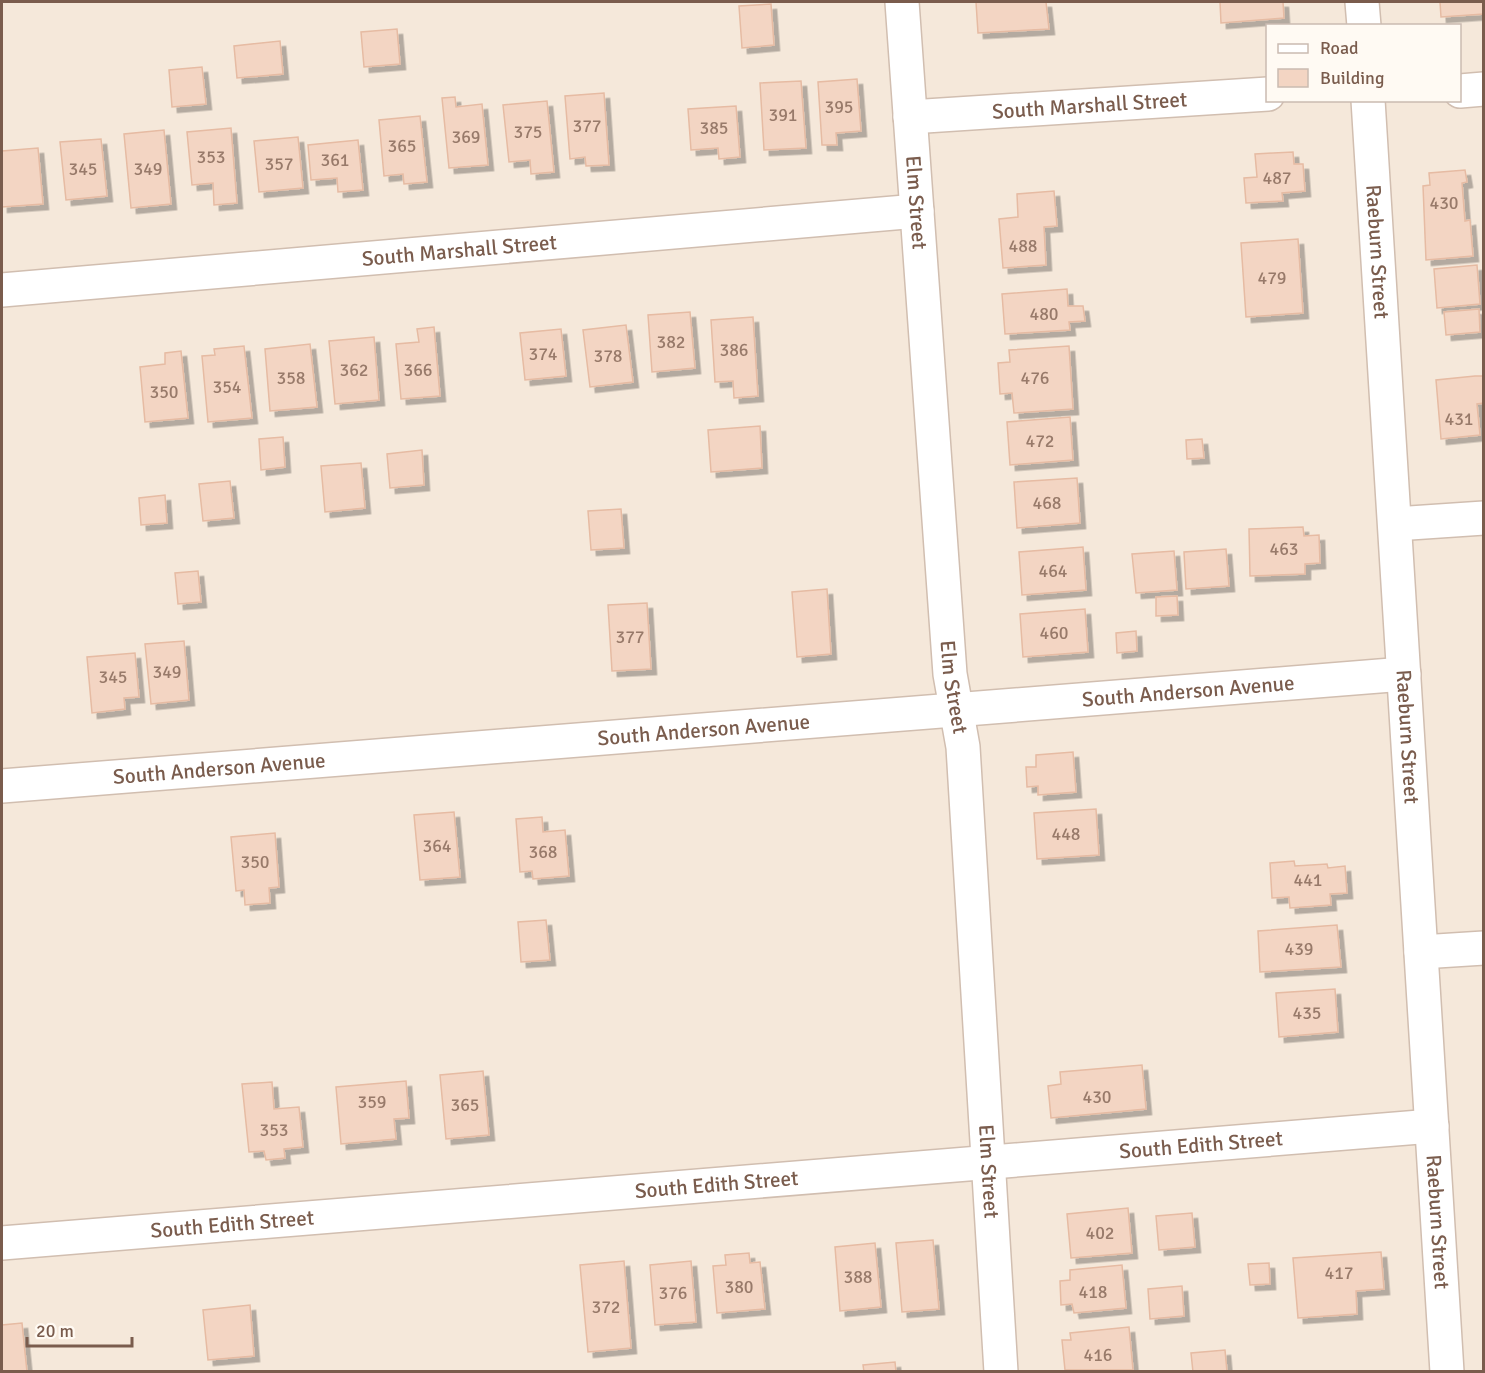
<svg xmlns="http://www.w3.org/2000/svg" width="1485" height="1373" viewBox="0 0 1485 1373" font-family="Signika,sans-serif">
  <defs>
    <filter id="shadow"><feDropShadow dx="5.5" dy="5.5" stdDeviation="0" flood-color="#0004"/></filter>
  </defs>
  <rect width="100%" height="100%" fill="#fdf6ec"/>
  <path fill="#f5e8da" fill-rule="evenodd" d="M 2,2 L 1483,2 L 1483,1371 L 2,1371 ZM 1268,26 L 1460,26 L 1460,100 L 1268,100 Z"/>
  <path fill="#f3d5c3" stroke="#e6bba3" stroke-width="1.5" filter="url(#shadow)" d="M 976,2 L 1046,2 L 1049,29 L 978,33 Z
    M 1220,2 L 1283,2 L 1284,18 L 1221,23 Z
    M 1440,2 L 1484,2 L 1484,14 L 1441,17 Z
    M 771,4 L 774,45 L 742,48 L 739,6 Z
    M 397,29 L 400,64 L 364,67 L 361,32 Z
    M 280,41 L 283,74 L 237,78 L 234,46 Z
    M 202,67 L 206,104 L 172,107 L 169,70 Z
    M 857,79 L 861,131 L 836,133 L 837,145 L 822,145 L 818,82 Z
    M 801,81 L 806,148 L 764,150 L 760,83 Z
    M 604,93 L 609,165 L 586,166 L 585,157 L 570,159 L 565,96 Z
    M 455,97 L 456,107 L 482,104 L 488,165 L 449,168 L 442,98 Z
    M 547,101 L 554,172 L 531,174 L 530,160 L 509,162 L 503,105 Z
    M 736,106 L 740,157 L 719,159 L 718,148 L 691,150 L 688,109 Z
    M 420,116 L 427,182 L 404,184 L 403,174 L 384,176 L 379,120 Z
    M 231,128 L 237,203 L 214,205 L 213,183 L 192,185 L 187,132 Z
    M 164,130 L 171,204 L 131,208 L 124,134 Z
    M 298,137 L 303,188 L 259,192 L 254,141 Z
    M 101,139 L 107,196 L 66,200 L 60,142 Z
    M 358,140 L 363,190 L 338,192 L 337,178 L 311,180 L 308,145 Z
    M 38,148 L 43,204 L 2,207 L 2,151 Z
    M 1293,152 L 1294,164 L 1303,164 L 1305,191 L 1282,193 L 1283,201 L 1246,203 L 1244,178 L 1257,177 L 1255,154 Z
    M 1465,170 L 1467,182 L 1462,183 L 1465,221 L 1470,220 L 1473,256 L 1426,260 L 1423,186 L 1430,185 L 1429,173 Z
    M 1054,191 L 1057,226 L 1044,227 L 1046,265 L 1003,268 L 999,219 L 1018,217 L 1017,194 Z
    M 1298,239 L 1303,313 L 1246,317 L 1241,243 Z
    M 1477,265 L 1480,304 L 1437,308 L 1434,269 Z
    M 1067,289 L 1068,306 L 1083,306 L 1085,321 L 1069,322 L 1070,330 L 1005,334 L 1002,294 Z
    M 1479,309 L 1480,332 L 1446,335 L 1444,312 Z
    M 690,312 L 695,368 L 652,372 L 648,315 Z
    M 753,317 L 758,396 L 734,398 L 733,381 L 715,382 L 711,320 Z
    M 626,325 L 633,382 L 590,387 L 583,330 Z
    M 434,327 L 440,396 L 401,399 L 396,344 L 419,342 L 417,329 Z
    M 561,329 L 566,376 L 525,380 L 520,333 Z
    M 374,337 L 379,400 L 335,404 L 329,341 Z
    M 310,344 L 317,407 L 270,411 L 265,349 Z
    M 244,346 L 252,418 L 208,422 L 202,356 L 215,355 L 214,349 Z
    M 1069,346 L 1073,409 L 1014,413 L 1012,393 L 1000,394 L 998,363 L 1010,362 L 1009,350 Z
    M 181,351 L 188,418 L 145,422 L 140,367 L 165,364 L 165,353 Z
    M 1475,376 L 1484,376 L 1484,403 L 1477,404 L 1480,435 L 1441,439 L 1436,380 Z
    M 1070,417 L 1073,460 L 1010,465 L 1007,422 Z
    M 760,426 L 762,468 L 711,472 L 708,430 Z
    M 283,437 L 285,467 L 261,470 L 259,439 Z
    M 1202,439 L 1204,458 L 1187,459 L 1186,440 Z
    M 422,450 L 424,485 L 390,488 L 387,454 Z
    M 361,463 L 365,508 L 325,512 L 321,466 Z
    M 1077,478 L 1080,523 L 1017,528 L 1014,482 Z
    M 230,481 L 234,518 L 203,521 L 199,484 Z
    M 165,495 L 167,523 L 141,525 L 139,498 Z
    M 621,509 L 624,548 L 591,550 L 588,511 Z
    M 1303,527 L 1304,536 L 1319,535 L 1320,563 L 1305,564 L 1305,574 L 1250,576 L 1249,529 Z
    M 1083,547 L 1086,590 L 1022,595 L 1019,552 Z
    M 1226,549 L 1229,586 L 1186,589 L 1184,552 Z
    M 1174,551 L 1177,590 L 1136,593 L 1132,554 Z
    M 198,571 L 201,602 L 178,604 L 175,573 Z
    M 827,589 L 831,654 L 797,657 L 792,592 Z
    M 1177,596 L 1178,615 L 1156,616 L 1156,597 Z
    M 647,603 L 651,669 L 612,671 L 608,605 Z
    M 1085,609 L 1088,652 L 1023,657 L 1020,614 Z
    M 1136,631 L 1137,651 L 1117,653 L 1116,633 Z
    M 184,641 L 189,700 L 151,704 L 145,644 Z
    M 135,653 L 139,697 L 124,698 L 125,709 L 92,713 L 87,657 Z
    M 1073,752 L 1076,792 L 1038,795 L 1038,786 L 1027,787 L 1026,767 L 1036,767 L 1036,755 Z
    M 1096,809 L 1099,855 L 1037,859 L 1034,813 Z
    M 454,812 L 460,877 L 420,880 L 414,815 Z
    M 542,817 L 543,832 L 565,830 L 569,876 L 533,879 L 532,871 L 520,872 L 516,819 Z
    M 275,833 L 279,887 L 269,888 L 270,903 L 245,905 L 244,890 L 236,891 L 231,837 Z
    M 1294,861 L 1295,866 L 1327,864 L 1328,868 L 1345,866 L 1347,893 L 1330,894 L 1331,905 L 1290,908 L 1289,897 L 1272,898 L 1270,863 Z
    M 546,920 L 550,960 L 521,962 L 518,922 Z
    M 1337,925 L 1341,967 L 1260,972 L 1258,931 Z
    M 1335,989 L 1338,1032 L 1279,1037 L 1276,993 Z
    M 1142,1065 L 1146,1109 L 1051,1118 L 1048,1086 L 1061,1084 L 1060,1072 Z
    M 483,1071 L 489,1135 L 446,1139 L 440,1075 Z
    M 406,1081 L 409,1118 L 394,1119 L 396,1139 L 341,1144 L 336,1087 Z
    M 272,1082 L 274,1109 L 299,1107 L 303,1147 L 284,1149 L 285,1158 L 266,1160 L 264,1151 L 249,1152 L 242,1084 Z
    M 1128,1208 L 1132,1253 L 1071,1258 L 1067,1214 Z
    M 1192,1213 L 1195,1247 L 1159,1250 L 1156,1216 Z
    M 933,1240 L 939,1309 L 902,1312 L 896,1243 Z
    M 875,1243 L 881,1307 L 840,1311 L 835,1247 Z
    M 1381,1252 L 1384,1289 L 1356,1291 L 1357,1314 L 1298,1318 L 1293,1258 Z
    M 749,1253 L 750,1263 L 760,1262 L 765,1309 L 717,1313 L 713,1266 L 726,1265 L 725,1255 Z
    M 624,1261 L 631,1348 L 588,1352 L 580,1265 Z
    M 691,1261 L 696,1322 L 655,1325 L 650,1265 Z
    M 1269,1263 L 1270,1284 L 1250,1285 L 1248,1264 Z
    M 1122,1265 L 1126,1308 L 1074,1313 L 1072,1304 L 1061,1305 L 1060,1281 L 1070,1280 L 1070,1270 Z
    M 1182,1286 L 1184,1316 L 1150,1319 L 1148,1289 Z
    M 250,1305 L 254,1356 L 208,1360 L 203,1310 Z
    M 22,1323 L 27,1372 L 2,1372 L 2,1325 Z
    M 1129,1327 L 1133,1370 L 1065,1370 L 1062,1340 L 1071,1340 L 1070,1333 Z
    M 1225,1350 L 1227,1372 L 1193,1372 L 1191,1353 Z
    M 895,1362 L 896,1372 L 864,1372 L 863,1365 Z"/>
  <g fill="none" stroke-linecap="round" stroke-linejoin="round">
    <defs>
      <g id="minor">
        <path id="s1" d="M 902,2 L 950,674 L 963,747 L 1001,1372"/>
        <path d="M 1362,2 L 1364,26"/>
        <path d="M 1460,91 L 1484,89"/>
        <path id="s2" d="M 1368,100 L 1447,1372"/>
        <path id="s3" d="M 910,117 L 1268,94"/>
        <path id="s4" d="M 2,290 L 917,211"/>
        <path d="M 1395,524 L 1484,518"/>
        <path id="s5" d="M 2,786 L 1404,674"/>
        <path d="M 1421,952 L 1484,948"/>
        <path id="s6" d="M 2,1243 L 1432,1126"/>
      </g>
    </defs>
    <use href="#minor" stroke="#d1beb0" stroke-width="36"/>
    <use href="#minor" stroke="#fff" stroke-width="33"/>
  </g>
  <g text-anchor="middle" stroke-width="5" stroke-linejoin="round" paint-order="stroke">
    <g font-size="18" fill="#987a6a">
      <text x="839" y="113">395</text>
      <text x="783" y="121">391</text>
      <text x="587" y="132">377</text>
      <text x="714" y="134">385</text>
      <text x="528" y="138">375</text>
      <text x="466" y="143">369</text>
      <text x="402" y="152">365</text>
      <text x="211" y="163">353</text>
      <text x="335" y="166">361</text>
      <text x="279" y="170">357</text>
      <text x="83" y="175">345</text>
      <text x="148" y="175">349</text>
      <text x="1277" y="184">487</text>
      <text x="1444" y="209">430</text>
      <text x="1023" y="252">488</text>
      <text x="1272" y="284">479</text>
      <text x="1044" y="320">480</text>
      <text x="671" y="348">382</text>
      <text x="734" y="356">386</text>
      <text x="543" y="360">374</text>
      <text x="608" y="362">378</text>
      <text x="354" y="376">362</text>
      <text x="418" y="376">366</text>
      <text x="291" y="384">358</text>
      <text x="1035" y="384">476</text>
      <text x="227" y="393">354</text>
      <text x="164" y="398">350</text>
      <text x="1459" y="425">431</text>
      <text x="1040" y="447">472</text>
      <text x="1047" y="509">468</text>
      <text x="1284" y="555">463</text>
      <text x="1053" y="577">464</text>
      <text x="1054" y="639">460</text>
      <text x="630" y="643">377</text>
      <text x="167" y="678">349</text>
      <text x="113" y="683">345</text>
      <text x="1066" y="840">448</text>
      <text x="437" y="852">364</text>
      <text x="543" y="858">368</text>
      <text x="255" y="868">350</text>
      <text x="1308" y="886">441</text>
      <text x="1299" y="955">439</text>
      <text x="1307" y="1019">435</text>
      <text x="1097" y="1103">430</text>
      <text x="372" y="1108">359</text>
      <text x="465" y="1111">365</text>
      <text x="274" y="1136">353</text>
      <text x="1100" y="1239">402</text>
      <text x="1339" y="1279">417</text>
      <text x="858" y="1283">388</text>
      <text x="739" y="1293">380</text>
      <text x="1093" y="1298">418</text>
      <text x="673" y="1299">376</text>
      <text x="606" y="1313">372</text>
      <text x="1098" y="1361">416</text>
    </g>
    <g font-size="21" fill="#7a5c4d" stroke="#fffaf3">
      <text dy="7" stroke="none"><textPath href="#s3" startOffset="180">South Marshall Street</textPath></text>
      <text dy="7" stroke="none"><textPath href="#s1" startOffset="201">Elm Street</textPath></text>
      <text dy="7" stroke="none"><textPath href="#s4" startOffset="459">South Marshall Street</textPath></text>
      <text dy="7" stroke="none"><textPath href="#s2" startOffset="152">Raeburn Street</textPath></text>
      <text dy="7" stroke="none"><textPath href="#s1" startOffset="687">Elm Street</textPath></text>
      <text dy="7" stroke="none"><textPath href="#s5" startOffset="1190">South Anderson Avenue</textPath></text>
      <text dy="7" stroke="none"><textPath href="#s5" startOffset="704">South Anderson Avenue</textPath></text>
      <text dy="7" stroke="none"><textPath href="#s2" startOffset="638">Raeburn Street</textPath></text>
      <text dy="7" stroke="none"><textPath href="#s5" startOffset="218">South Anderson Avenue</textPath></text>
      <text dy="7" stroke="none"><textPath href="#s6" startOffset="1203">South Edith Street</textPath></text>
      <text dy="7" stroke="none"><textPath href="#s1" startOffset="1173">Elm Street</textPath></text>
      <text dy="7" stroke="none"><textPath href="#s6" startOffset="717">South Edith Street</textPath></text>
      <text dy="7" stroke="none"><textPath href="#s2" startOffset="1124">Raeburn Street</textPath></text>
      <text dy="7" stroke="none"><textPath href="#s6" startOffset="231">South Edith Street</textPath></text>
    </g>
  </g>
  <rect width="1485" height="1373" fill="none" stroke="#7a5c4d" stroke-width="6"/>
  <rect x="1266" y="24" width="195" height="78" fill="#fffaf3" stroke="#cabbb1" stroke-width="1.5"/>
  <rect x="1278" y="44" width="30" height="9" fill="#ffffff" stroke="#cabbb1" stroke-width="1.5"/>
  <text x="1320" y="54" font-size="18" fill="#7a5c4d">Road</text>
  <rect x="1278" y="69" width="30" height="18" fill="#f3d5c3" stroke="#cabbb1" stroke-width="1.5"/>
  <text x="1320" y="84" font-size="18" fill="#7a5c4d">Building</text>
  <path d="M27 1337v9h105v-9" fill="none" stroke="#7a5c4d" stroke-width="3"/>
  <text x="36" y="1337" font-size="18" fill="#7a5c4d" stroke="#fffaf3" stroke-width="4.5" paint-order="stroke">20 m</text>
</svg>
